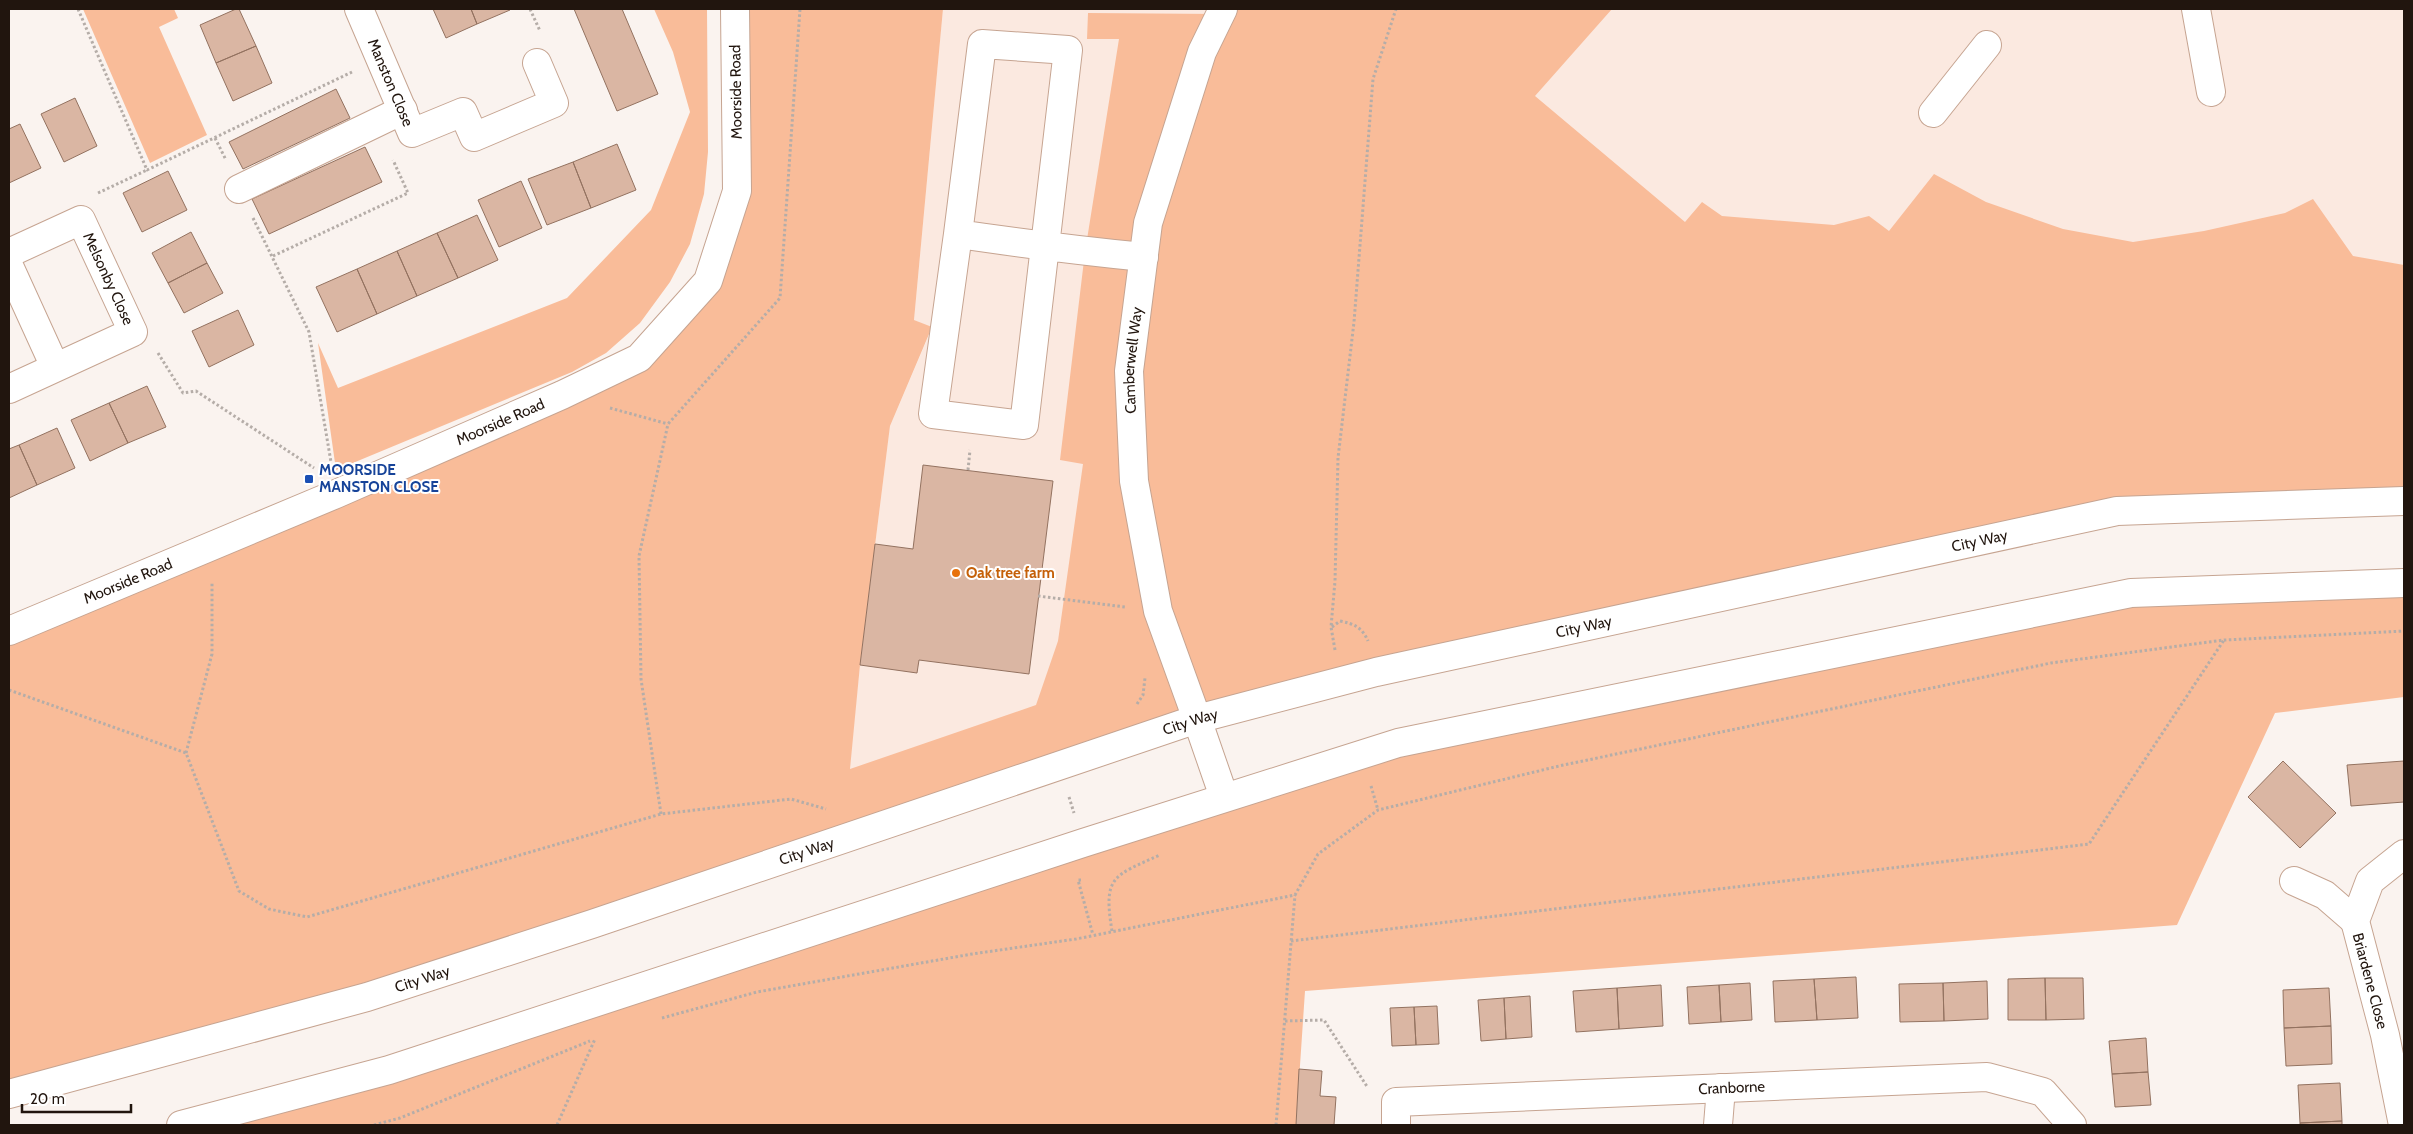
<svg xmlns="http://www.w3.org/2000/svg" width="2413" height="1134" viewBox="0 0 2413 1134" font-family="Cabin,sans-serif">
  <rect width="100%" height="100%" fill="#faf3ef"/>
  <path fill="#fbe9e0" d="M 943,9 L 2404,9 L 2404,366 L 1313,618 L 849,770 L 860,665 L 890,426 L 932,328 L 914,320 Z"/>
  <path fill="#f9bc99" d="M 83,9 L 174,9 L 178,18 L 159,27 L 207,135 L 150,163 Z
    M 654,9 L 707,9 L 708,152 L 704,194 L 690,244 L 670,282 L 640,323 L 606,353 L 572,372 L 336,470 L 318,343 L 338,388 L 567,298 L 651,210 L 690,112 L 673,52 Z
    M 735,9 L 943,9 L 914,320 L 932,327 L 890,426 L 860,665 L 850,769 L 1036,705 L 1058,641 L 1083,464 L 1060,460 L 1085,252 L 1119,39 L 1087,39 L 1088,13 L 1220,14 L 1223,9 L 1612,9 L 1535,96 L 1685,222 L 1702,202 L 1722,216 L 1834,225 L 1869,216 L 1889,231 L 1934,174 L 1986,202 L 2063,229 L 2133,242 L 2204,231 L 2285,213 L 2313,199 L 2353,256 L 2404,265 L 2404,501 L 2117,511 L 1425,662 L 592,924 L 9,1094 L 9,631 L 639,358 L 708,281 L 737,191 Z
    M 2404,583 L 2404,697 L 2275,713 L 2177,925 L 1305,991 L 1296,1125 L 181,1125 L 1361,753 L 2131,593 Z"/>
  <path fill="#dab6a3" stroke="#937260" d="M 236,9 L 239,9 L 256,46 L 216,63 L 200,25 Z
    M 433,9 L 471,9 L 477,24 L 446,38 Z
    M 471,9 L 509,9 L 510,10 L 477,24 Z
    M 574,9 L 622,9 L 658,94 L 617,111 Z
    M 256,46 L 272,83 L 233,101 L 216,63 Z
    M 336,89 L 350,118 L 243,169 L 229,142 Z
    M 75,98 L 97,146 L 64,162 L 41,114 Z
    M 20,124 L 41,168 L 9,183 L 9,129 Z
    M 617,144 L 636,190 L 591,208 L 573,162 Z
    M 365,147 L 382,182 L 269,234 L 252,199 Z
    M 573,162 L 591,208 L 547,225 L 528,179 Z
    M 168,171 L 187,210 L 142,232 L 123,193 Z
    M 521,181 L 542,228 L 499,247 L 478,200 Z
    M 477,215 L 498,260 L 458,278 L 437,233 Z
    M 191,232 L 207,263 L 168,283 L 152,253 Z
    M 437,233 L 458,278 L 417,296 L 397,251 Z
    M 397,251 L 417,296 L 377,314 L 357,269 Z
    M 207,263 L 223,293 L 184,313 L 168,283 Z
    M 357,269 L 377,314 L 337,332 L 316,287 Z
    M 238,310 L 254,345 L 209,367 L 192,331 Z
    M 147,386 L 166,427 L 128,443 L 109,403 Z
    M 109,403 L 128,443 L 90,461 L 71,420 Z
    M 57,428 L 75,468 L 37,485 L 19,445 Z
    M 19,445 L 37,485 L 9,498 L 9,449 Z
    M 923,465 L 1053,481 L 1029,674 L 919,660 L 917,673 L 860,665 L 875,544 L 913,549 Z
    M 2283,761 L 2336,813 L 2300,848 L 2248,797 Z
    M 2404,761 L 2404,802 L 2351,806 L 2347,765 Z
    M 1856,977 L 1858,1018 L 1817,1020 L 1814,979 Z
    M 2045,978 L 2046,1020 L 2008,1020 L 2008,979 Z
    M 2045,978 L 2083,978 L 2084,1019 L 2046,1020 Z
    M 1814,979 L 1817,1020 L 1775,1022 L 1773,981 Z
    M 1987,981 L 1988,1019 L 1944,1021 L 1943,983 Z
    M 1750,983 L 1752,1020 L 1721,1022 L 1719,985 Z
    M 1943,983 L 1944,1021 L 1900,1022 L 1899,984 Z
    M 1661,985 L 1663,1026 L 1619,1029 L 1617,988 Z
    M 1719,985 L 1721,1022 L 1689,1024 L 1687,987 Z
    M 1617,988 L 1619,1029 L 1576,1032 L 1573,991 Z
    M 2329,988 L 2331,1026 L 2284,1028 L 2283,990 Z
    M 1530,996 L 1532,1037 L 1506,1039 L 1504,998 Z
    M 1504,998 L 1506,1039 L 1481,1041 L 1478,1000 Z
    M 1437,1006 L 1439,1044 L 1416,1045 L 1414,1007 Z
    M 1414,1007 L 1416,1045 L 1392,1046 L 1390,1008 Z
    M 2331,1026 L 2332,1064 L 2286,1066 L 2284,1028 Z
    M 2146,1038 L 2148,1072 L 2112,1074 L 2109,1041 Z
    M 1299,1069 L 1322,1071 L 1320,1096 L 1336,1097 L 1334,1125 L 1296,1125 Z
    M 2148,1072 L 2151,1105 L 2115,1107 L 2112,1074 Z
    M 2340,1083 L 2342,1121 L 2300,1123 L 2298,1085 Z
    M 2342,1121 L 2342,1125 L 2300,1125 L 2300,1123 Z"/>
  <g fill="none" stroke-linecap="round" stroke-linejoin="round">
    <defs>
      <g id="minor">
        <path id="s1" d="M 359,9 L 412,133 L 463,112 L 474,137 L 554,103 L 537,63"/>
        <path d="M 2196,9 L 2211,92"/>
        <path d="M 1933,113 L 1987,45"/>
        <path d="M 239,189 L 403,110"/>
        <path d="M 958,234 L 982,44 L 1068,50 L 1024,425 L 933,414 L 958,234 C 1020,243 1082,251 1144,257"/>
        <path id="s2" d="M 9,253 L 81,220 L 133,332 L 9,389"/>
        <path d="M 9,266 L 55,367"/>
        <path id="s3" d="M 9,631 L 336,494 L 562,395 L 639,358 L 708,281 L 737,191 L 735,9"/>
        <path id="s4" d="M 1197,719 L 1158,611 L 1134,481 L 1129,371 L 1148,223 L 1202,52 L 1223,9"/>
        <path d="M 2294,881 L 2325,895 L 2355,921"/>
        <path id="s5" d="M 1396,1125 L 1396,1102 L 1987,1077 L 2043,1092 L 2072,1125"/>
        <path d="M 1718,1125 L 1721,1088"/>
        <path d="M 2403,1125 L 2385,1035 L 2355,921 L 2370,881 L 2404,854"/>
      </g>
      <g id="major">
        <path d="M 1197,719 L 1224,797"/>
        <path id="s6" d="M 9,1094 L 367,997 L 592,924 L 1197,719 L 1376,672 L 2117,511 L 2404,501"/>
        <path d="M 181,1125 L 389,1070 L 1083,843 L 1398,743 L 2131,593 L 2404,583"/>
      </g>
    </defs>
    <use href="#minor" stroke="#c6a491" stroke-width="30"/>
    <use href="#major" stroke="#c6a491" stroke-width="30"/>
    <path stroke="#b5ada8" stroke-width="3" stroke-dasharray="2.5 2.5" stroke-linecap="butt" d="M 78,9 L 147,170 L 352,72
      M 530,9 L 540,31
      M 215,138 L 226,160
      M 98,193 L 147,170
      M 253,218 L 309,332 L 331,462
      M 273,256 L 408,193 L 393,160
      M 158,353 L 183,393 L 196,391 L 314,468
      M 610,408 L 668,424
      M 968,470 L 970,450
      M 1038,596 L 1125,607
      M 1332,627 L 1340,621 C 1354,624 1362,627 1368,641
      M 1335,650 L 1331,627 L 1335,581 L 1338,458 L 1354,322 L 1373,79 L 1396,9
      M 9,690 L 186,753 L 239,891 L 269,909 L 307,917 L 661,814 L 791,799 L 826,809
      M 1137,704 L 1143,695 L 1145,678
      M 186,753 L 212,654 L 212,582
      M 1371,786 L 1378,810
      M 1069,797 L 1074,813
      M 661,814 L 641,679 L 639,556 L 668,424 L 780,298 L 800,9
      M 1081,880 L 1078,880 L 1093,935
      M 1112,931 C 1103,876 1113,876 1160,855
      M 1291,941 L 2089,844 L 2224,640
      M 662,1018 L 757,992 L 972,954 L 1076,939 L 1295,895 L 1318,854 L 1378,810 L 1559,766 L 2051,663 L 2224,640 L 2404,631
      M 1285,1021 L 1324,1020 L 1368,1088
      M 374,1125 L 400,1118 L 590,1041
      M 557,1125 L 595,1039
      M 1276,1125 L 1295,895"/>
    <use href="#minor" stroke="#fff" stroke-width="28"/>
    <use href="#major" stroke="#fff" stroke-width="28"/>
  </g>
  <rect fill="#1a4fb4" stroke="#fff" stroke-width="2" x="304" y="474" width="10" height="10" rx="2.5"/>
  <circle fill="#e8710a" stroke="#fff" stroke-width="2" cx="956" cy="573" r="5"/>
  <g text-anchor="middle" stroke-width="4" stroke-linejoin="round" paint-order="stroke">
    <g font-size="15" fill="#21150e" stroke="#fff">
      <text dy="5" stroke="none"><textPath href="#s1" startOffset="80">Manston Close</textPath></text>
      <text transform="translate(736 92) rotate(-91)" y="5">Moorside Road</text>
      <text dy="5" stroke="none"><textPath href="#s2" startOffset="144">Melsonby Close</textPath></text>
      <text dy="5" stroke="none"><textPath href="#s4" startOffset="368">Camberwell Way</textPath></text>
      <text dy="5" stroke="none"><textPath href="#s3" startOffset="534">Moorside Road</textPath></text>
      <text dy="5" stroke="none"><textPath href="#s6" startOffset="2049">City Way</textPath></text>
      <text dy="5" stroke="none"><textPath href="#s3" startOffset="129">Moorside Road</textPath></text>
      <text dy="5" stroke="none"><textPath href="#s6" startOffset="1644">City Way</textPath></text>
      <text dy="5" stroke="none"><textPath href="#s6" startOffset="1239">City Way</textPath></text>
      <text dy="5" stroke="none"><textPath href="#s6" startOffset="834">City Way</textPath></text>
      <text dy="5" stroke="none"><textPath href="#s6" startOffset="429">City Way</textPath></text>
      <text transform="translate(2370 981) rotate(75)" y="5">Briardene Close</text>
      <text dy="5" stroke="none"><textPath href="#s5" startOffset="359">Cranborne</textPath></text>
    </g>
    <g font-size="15" font-weight="bold" fill="#164399" stroke="#fff" text-anchor="start">
      <text x="319" y="475">MOORSIDE<tspan x="319" dy="17">MANSTON CLOSE</tspan></text>
    </g>
    <g font-size="15" font-weight="bold" fill="#c56008" stroke="#fff" text-anchor="start">
      <text x="966" y="578">Oak tree farm</text>
    </g>
  </g>
  <rect width="2413" height="1134" fill="none" stroke="#21150e" stroke-width="20"/>
  <path d="M22 1104v8h109v-8" fill="none" stroke="#21150e" stroke-width="2.5"/>
  <text x="30" y="1104" font-size="15" fill="#21150e" stroke="#ffffff" stroke-width="4" paint-order="stroke">20 m</text>
</svg>
